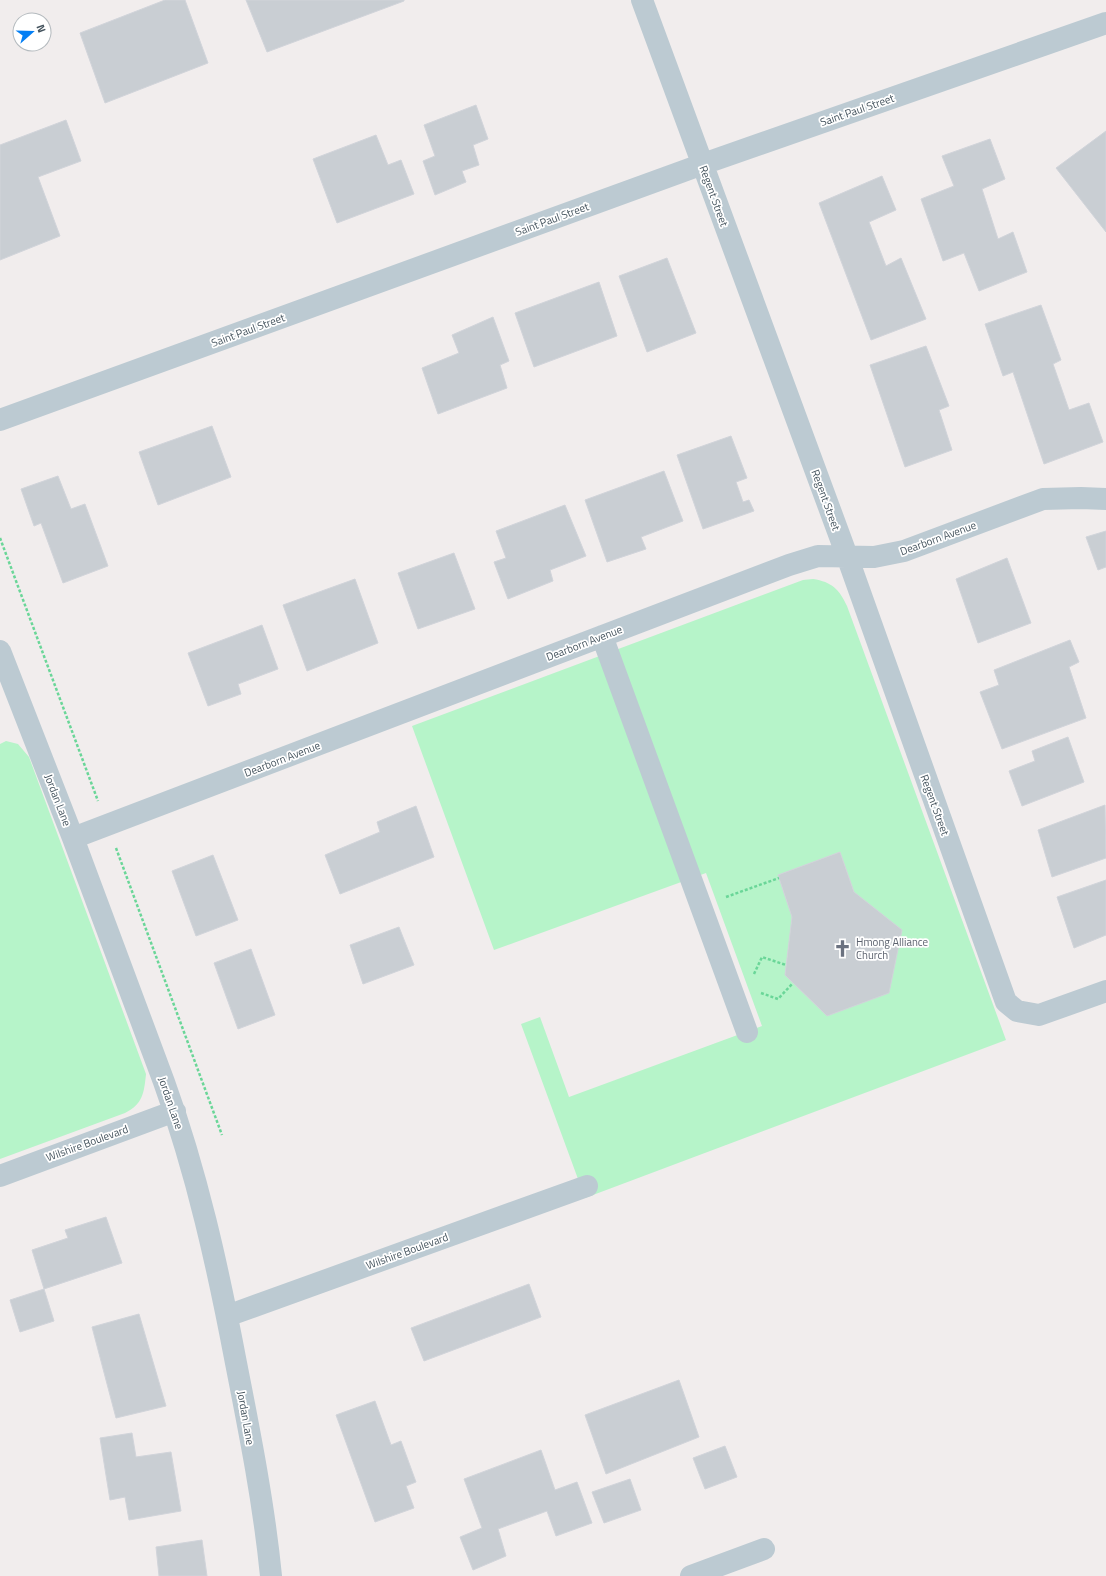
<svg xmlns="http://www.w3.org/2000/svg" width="1106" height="1576" viewBox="0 0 1106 1576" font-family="'Titillium Web',sans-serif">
  <rect width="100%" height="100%" fill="#f1eded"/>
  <path fill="#b6f4c9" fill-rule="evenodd" d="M 813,579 C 832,582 839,589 847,606 L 1006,1040 L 585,1198 L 521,1024 L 540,1017 L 569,1097 L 762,1026 L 706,873 L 494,950 L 412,726 L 803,580 ZM 840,852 L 854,892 L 827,1016 L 785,975 L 792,917 L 778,875 Z
    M 6,741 L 18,744 L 29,757 L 146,1074 C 144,1093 143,1104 125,1113 L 0,1159 L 0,744 Z"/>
  <path fill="#c9ced3" stroke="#d1d4da" d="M 165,0 L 185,0 L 208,63 L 105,103 L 80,33 Z
    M 246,0 L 404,0 L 404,1 L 267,52 Z
    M 476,105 L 488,139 L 473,145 L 479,165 L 462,171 L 466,182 L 435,195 L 423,161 L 435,156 L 424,125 Z
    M 66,120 L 81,161 L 38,177 L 60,236 L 0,260 L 0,145 Z
    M 1106,131 L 1106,232 L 1056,168 Z
    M 376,135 L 388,165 L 401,160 L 414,194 L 337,223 L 313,159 Z
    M 990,139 L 1005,179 L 982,189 L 998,239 L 1013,232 L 1027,272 L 979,291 L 964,253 L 943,261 L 921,199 L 954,186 L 942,156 Z
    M 882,176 L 896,210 L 869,222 L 886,266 L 901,258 L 926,319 L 871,340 L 819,203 Z
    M 667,258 L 696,333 L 647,352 L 619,276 Z
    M 599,282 L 617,336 L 534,367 L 515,313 Z
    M 1041,305 L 1061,360 L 1053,364 L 1069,410 L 1089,403 L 1103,442 L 1044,464 L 1013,372 L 1003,376 L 985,324 Z
    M 493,317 L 509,361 L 500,365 L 507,388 L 438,414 L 422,368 L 459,353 L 452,335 Z
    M 926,346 L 949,406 L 939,410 L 952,450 L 905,467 L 870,365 Z
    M 212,426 L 231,477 L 158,505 L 139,452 Z
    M 731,436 L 747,478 L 736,482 L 743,502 L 749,500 L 754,511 L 703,529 L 677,455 Z
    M 664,471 L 683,521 L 641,537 L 646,549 L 607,562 L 585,500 Z
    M 58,476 L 71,509 L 85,504 L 108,566 L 63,583 L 41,523 L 34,526 L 21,489 Z
    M 565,505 L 586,556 L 550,570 L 553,581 L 508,599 L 494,562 L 506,558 L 496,531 Z
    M 1106,531 L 1106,567 L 1098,570 L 1086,537 Z
    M 454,553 L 475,609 L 418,629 L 398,573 Z
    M 1007,558 L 1031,623 L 978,643 L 956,579 Z
    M 355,579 L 378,643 L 307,671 L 283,605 Z
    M 262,625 L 278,669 L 238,684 L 241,694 L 208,706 L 188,653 Z
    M 1070,640 L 1079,662 L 1069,667 L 1086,718 L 1002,749 L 980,692 L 999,685 L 994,670 Z
    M 1068,737 L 1084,782 L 1022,806 L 1009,771 L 1035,761 L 1032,751 Z
    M 1105,805 L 1106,858 L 1052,877 L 1038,830 Z
    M 416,806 L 434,857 L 340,894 L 325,855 L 380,832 L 377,822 Z
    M 840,852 L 854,892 L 902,930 L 889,993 L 827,1016 L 785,975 L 792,917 L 778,875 Z
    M 213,855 L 238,920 L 196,936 L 172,871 Z
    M 1106,880 L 1106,935 L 1074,948 L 1057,897 Z
    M 399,927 L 414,965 L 363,984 L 350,945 Z
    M 251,949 L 275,1015 L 238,1029 L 214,963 Z
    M 106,1217 L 122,1263 L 44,1289 L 32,1250 L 68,1238 L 65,1230 Z
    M 529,1284 L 541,1317 L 424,1361 L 411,1328 Z
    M 44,1289 L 54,1321 L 20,1332 L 10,1300 Z
    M 139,1314 L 166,1406 L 116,1418 L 92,1327 Z
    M 679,1380 L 699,1437 L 606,1474 L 585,1415 Z
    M 375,1401 L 391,1445 L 401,1441 L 416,1482 L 406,1486 L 414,1508 L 375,1522 L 336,1415 Z
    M 132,1433 L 136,1457 L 171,1452 L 181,1511 L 129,1520 L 125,1497 L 110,1500 L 100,1438 Z
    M 725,1446 L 737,1477 L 705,1489 L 693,1458 Z
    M 541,1450 L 555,1490 L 577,1482 L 592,1523 L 556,1536 L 547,1511 L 498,1529 L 506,1556 L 473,1570 L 460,1537 L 482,1528 L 464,1479 Z
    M 630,1479 L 641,1510 L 604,1523 L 592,1492 Z
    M 202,1540 L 207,1576 L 159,1576 L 156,1547 Z"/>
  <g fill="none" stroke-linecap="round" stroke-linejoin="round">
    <path stroke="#6ad698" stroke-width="2.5" stroke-dasharray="3 2" stroke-linecap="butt" d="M 0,538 L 98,801
      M 116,848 L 222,1135
      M 726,897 L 779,878
      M 754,974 L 762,957 L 786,965
      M 761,993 L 778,999 L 793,983"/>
    <path stroke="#bccad2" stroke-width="22" d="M 642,0 L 847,556 L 1006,1002 L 1017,1011 L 1039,1015 L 1106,991
      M 0,420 L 703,164 L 1106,23
      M 602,636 L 747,1032
      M 0,651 L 73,838 L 164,1082 C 197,1173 218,1268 236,1363 C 250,1434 264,1505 271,1576
      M 73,838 L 789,565 L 818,556 L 874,557 L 904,551 L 1043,499 L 1081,498 L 1106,499
      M 0,1176 L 175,1111
      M 227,1316 L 587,1186
      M 691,1576 L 764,1549"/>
  </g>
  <defs>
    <symbol id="church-bare" viewBox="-9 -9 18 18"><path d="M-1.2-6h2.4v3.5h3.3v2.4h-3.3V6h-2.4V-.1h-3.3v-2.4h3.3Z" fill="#6b7280" stroke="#fff" stroke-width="2.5" paint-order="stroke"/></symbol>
  </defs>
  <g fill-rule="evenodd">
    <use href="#church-bare" x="830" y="936" width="25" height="25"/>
  </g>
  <g text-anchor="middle" stroke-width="3.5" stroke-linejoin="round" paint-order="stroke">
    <g font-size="11" fill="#44535d" stroke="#fff">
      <text transform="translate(857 110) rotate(-19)" y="4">Saint Paul Street</text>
      <text transform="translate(714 196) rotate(70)" y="4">Regent Street</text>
      <text transform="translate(552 219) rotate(-20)" y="4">Saint Paul Street</text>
      <text transform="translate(248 330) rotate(-20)" y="4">Saint Paul Street</text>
      <text transform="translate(826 500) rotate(70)" y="4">Regent Street</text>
      <text transform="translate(938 538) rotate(-20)" y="4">Dearborn Avenue</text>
      <text transform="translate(584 643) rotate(-21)" y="4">Dearborn Avenue</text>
      <text transform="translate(282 759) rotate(-21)" y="4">Dearborn Avenue</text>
      <text transform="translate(58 800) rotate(69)" y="4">Jordan Lane</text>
      <text transform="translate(935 805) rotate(70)" y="4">Regent Street</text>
      <text transform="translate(171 1103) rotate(71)" y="4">Jordan Lane</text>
      <text transform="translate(87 1143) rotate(-20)" y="4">Wilshire Boulevard</text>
      <text transform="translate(407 1251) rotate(-20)" y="4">Wilshire Boulevard</text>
      <text transform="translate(246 1418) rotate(80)" y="4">Jordan Lane</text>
    </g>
    <g font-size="11" fill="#5b616d" stroke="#fff" text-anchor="start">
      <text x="856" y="946">Hmong Alliance<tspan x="856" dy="13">Church</tspan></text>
    </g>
  </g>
  <g transform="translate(32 32) rotate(70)"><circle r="19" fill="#ffffff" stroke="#b4babe"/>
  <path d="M0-3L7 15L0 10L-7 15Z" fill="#047ff4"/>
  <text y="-6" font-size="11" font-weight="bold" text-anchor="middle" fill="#44535d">N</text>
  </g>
</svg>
